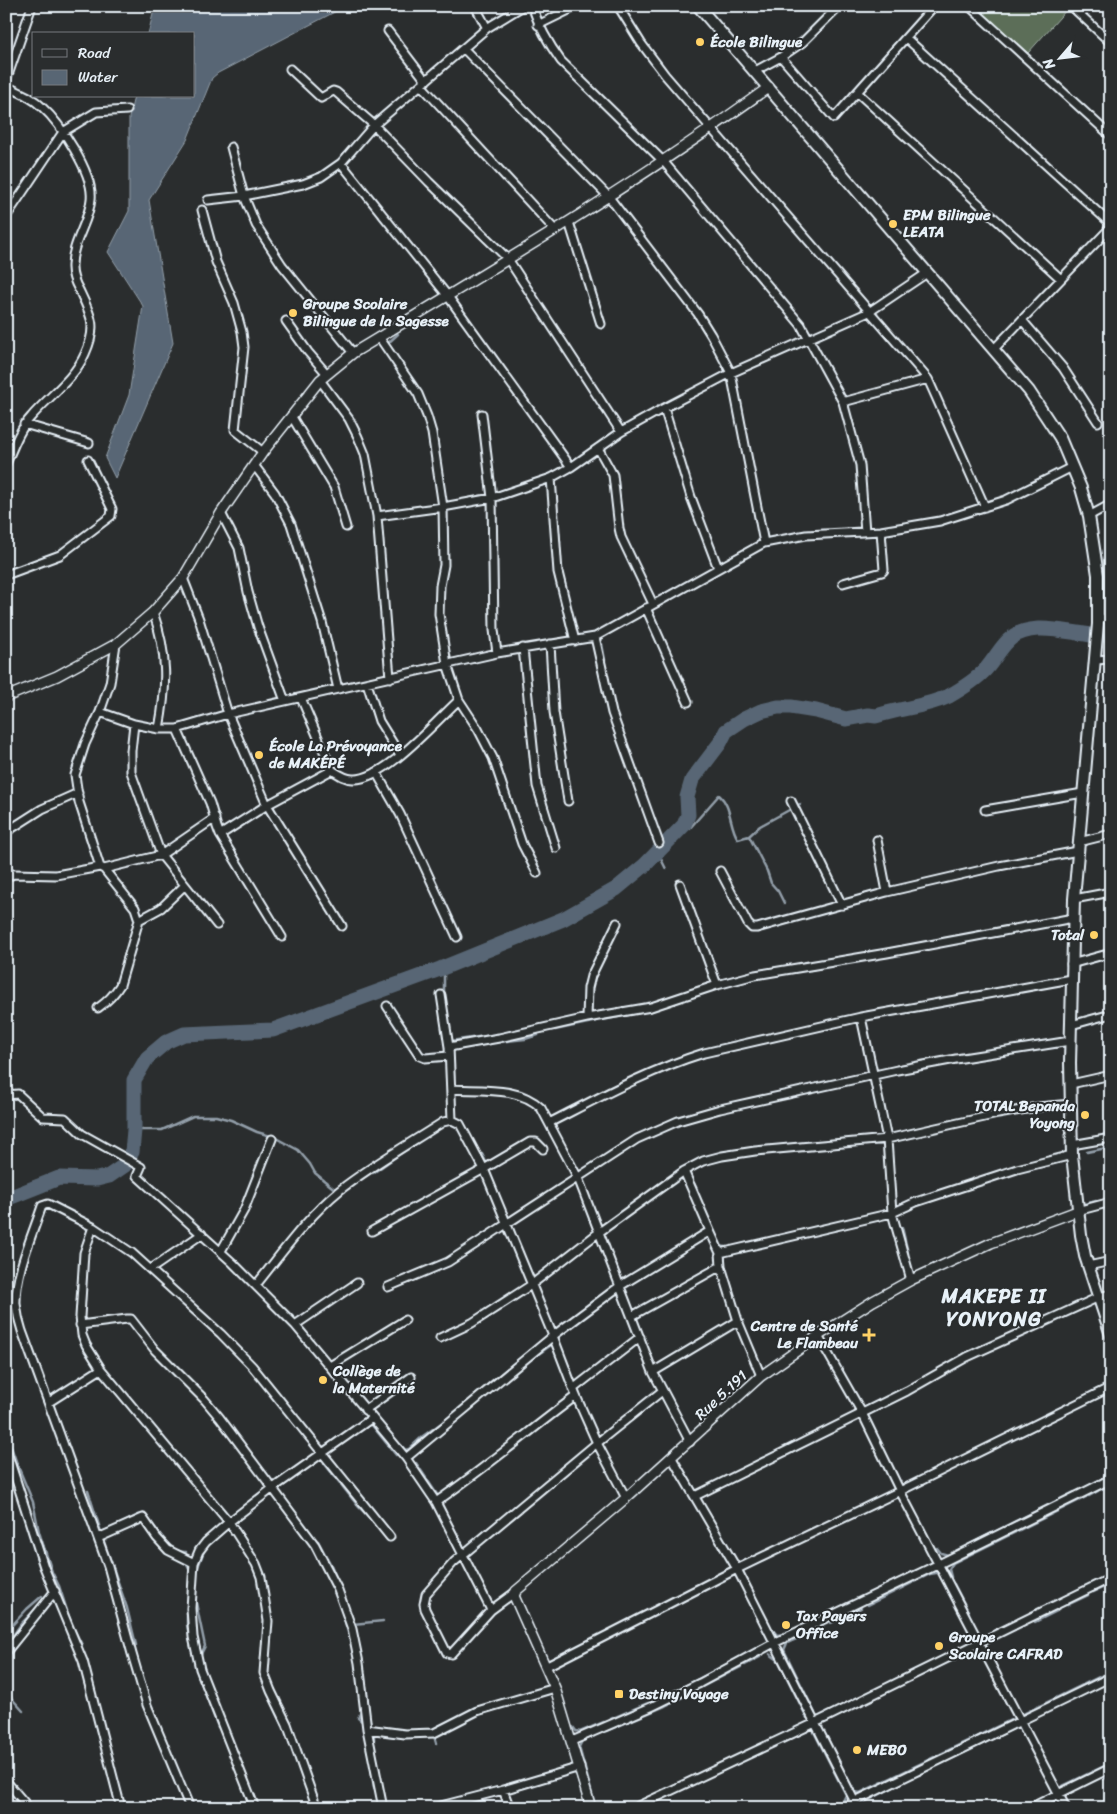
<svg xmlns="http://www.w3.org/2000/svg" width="1117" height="1814" viewBox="0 0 1117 1814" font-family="Sriracha,sans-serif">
  <rect width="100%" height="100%" fill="#2a2d2e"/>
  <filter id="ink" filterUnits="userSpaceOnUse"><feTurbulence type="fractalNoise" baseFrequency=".02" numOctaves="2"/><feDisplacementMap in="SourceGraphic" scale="10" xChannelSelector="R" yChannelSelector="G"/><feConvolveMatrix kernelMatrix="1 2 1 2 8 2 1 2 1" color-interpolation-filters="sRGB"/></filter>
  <g filter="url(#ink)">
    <path fill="#5c6e58" stroke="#a2b0a8" d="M 976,6 L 1065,6 L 1068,8 L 1028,53 Z"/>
    <path fill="#586674" stroke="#929ea9" d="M 155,6 L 346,6 L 218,73 L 212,78 L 187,140 L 149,200 L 173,343 L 115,478 L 105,458 L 129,395 L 143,306 L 108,252 L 129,211 L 129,118 L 134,96 L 194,96 L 194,34 L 148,34 Z"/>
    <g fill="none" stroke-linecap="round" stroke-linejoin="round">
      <path stroke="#929ea9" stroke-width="2.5" d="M 386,345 L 398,334
        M 556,504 L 560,543
        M 602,644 L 605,660
        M 680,830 L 690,828 L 719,795 C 732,806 729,826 738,839 L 749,836 L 760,826 L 800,804
        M 749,836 L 767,871 L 771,883 L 778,891 L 784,903
        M 656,853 L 660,857 L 666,869
        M 1100,960 L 1111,958
        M 440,969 L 444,975 L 444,996
        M 810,970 L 827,966
        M 603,1020 L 643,1012
        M 555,1030 L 597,1021
        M 451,1041 L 513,1032
        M 488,1043 L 525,1039 L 538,1035
        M 134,1130 L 162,1130 L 193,1116 L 216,1116 L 231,1120 L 257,1132 L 274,1137 L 298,1150 L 310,1164 L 315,1173 L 337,1191
        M 1103,1135 L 1111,1134
        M 855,1145 L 884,1144
        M 1087,1152 L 1111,1147
        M 482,1154 L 486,1162
        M 373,1173 L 404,1151
        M 694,1183 L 697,1189
        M 1106,1199 L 1111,1198
        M 1084,1204 L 1096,1201
        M 902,1227 L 908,1253
        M 718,1246 L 726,1247
        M 523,1365 L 554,1343
        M 487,1385 L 544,1339
        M 359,1395 L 369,1407
        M 370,1409 L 379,1420
        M 371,1424 L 396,1455
        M 6,1432 L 17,1464 L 33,1502 L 39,1532 L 52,1572 L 59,1586 L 71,1623 L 82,1645
        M 401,1445 L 405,1450 L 409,1449 L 423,1436 L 457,1412
        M 324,1463 L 358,1506 L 371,1519
        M 416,1463 L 438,1496
        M 1084,1488 L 1111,1474
        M 1099,1490 L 1111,1485
        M 88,1491 L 101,1532 L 107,1530
        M 1089,1496 L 1098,1491
        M 443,1508 L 463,1545
        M 90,1527 L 106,1569
        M 112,1528 L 138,1515 L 144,1514 C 155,1524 168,1554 186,1552
        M 105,1537 L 103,1539 L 127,1608 L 136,1645
        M 318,1541 L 331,1565 L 340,1587
        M 937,1548 L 941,1553 L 948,1555 L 1074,1492
        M 179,1560 L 186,1563 L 189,1569
        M 195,1575 L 205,1548
        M 951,1577 L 949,1569 L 953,1563 L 1086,1497
        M 332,1582 L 330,1582 L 341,1608 L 353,1650
        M 954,1584 L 969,1613
        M 874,1591 L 917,1570
        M 342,1592 L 351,1617
        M 1093,1592 L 1111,1584
        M 195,1598 L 205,1646 L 201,1654
        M 868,1605 L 930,1574 L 936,1573
        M 1067,1605 L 1088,1595
        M 187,1608 L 187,1625 L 192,1651
        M 1035,1622 L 1057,1611
        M 831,1623 L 861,1608
        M 353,1624 L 383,1621
        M 772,1629 L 777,1635 L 785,1634
        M 6,1632 L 27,1609 L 42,1596
        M 12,1637 L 21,1624 L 39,1606
        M 6,1643 L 12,1637
        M 360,1652 L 367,1692
        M 770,1654 L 778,1660 L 807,1718
        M 268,1658 L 270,1641
        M 745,1665 L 760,1657
        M 733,1671 L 741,1667
        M 198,1675 L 218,1727
        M 700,1688 L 729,1673
        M 267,1691 L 283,1726
        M 6,1692 L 23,1711
        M 367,1694 L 368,1707
        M 667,1695 L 735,1660
        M 362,1710 L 358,1718 L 364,1723
        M 815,1713 L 784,1650 L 787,1643 L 823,1627
        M 1025,1713 L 1111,1671
        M 369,1715 L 371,1726 L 374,1727
        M 611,1719 L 662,1697
        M 1029,1721 L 1081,1695
        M 573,1727 L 576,1731 L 580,1732 L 604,1722
        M 606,1731 L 665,1706 L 697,1690
        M 814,1732 L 846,1795 L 843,1801 L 829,1808
        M 434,1736 L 436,1743
        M 594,1736 L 582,1741 L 579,1747 L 596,1808
        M 827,1737 L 853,1789 L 856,1792 L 860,1793 L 1013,1719
        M 374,1740 L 374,1732
        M 369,1755 L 374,1788
        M 571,1756 L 582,1794
        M 939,1765 L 1017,1727
        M 919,1775 L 929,1770
        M 1104,1779 L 1111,1775
        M 1063,1786 L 1111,1763
        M 863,1808 L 865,1802 L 898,1785"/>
      <path stroke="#586674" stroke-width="9" d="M 1091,635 L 1111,640"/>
      <path stroke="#586674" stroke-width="15" d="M 6,1199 L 59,1178 L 97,1179 L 109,1176 L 125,1165 L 132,1152 L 134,1130 L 134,1080 L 147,1058 L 166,1042 L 184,1034 L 273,1030 L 440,969 L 563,919 L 616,889 L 645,865 L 684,825 L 688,815 L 687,797 L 692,780 L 720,743 L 726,731 L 744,719 L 761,711 L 778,707 L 791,707 L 816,711 L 846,719 L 868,715 L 876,716 C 900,708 926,707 949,696 C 963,688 976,680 986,669 C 1003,649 1006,631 1038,629 C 1055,628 1074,633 1091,635"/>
      <defs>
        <path id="minor" d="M 475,6 L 487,28
          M 532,6 C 539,27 548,43 561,61 L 664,162 L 801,325 L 843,402 L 860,465 L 865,532
          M 618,6 L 641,43 L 665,75 L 928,379 L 985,507
          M 969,6 L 1111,136
          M 1071,6 L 1111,43
          M 399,7 L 400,6
          M 538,25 L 577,6
          M 388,31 L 426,81
          M 906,38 L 1111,224
          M 464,49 L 609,197 L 698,314 L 711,335 L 731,373 L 764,543
          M 781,57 L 834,118 L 934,6
          M 290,69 L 321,98 L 333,91 L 336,92 L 374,125 L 429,182 L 508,259 L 621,432
          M 755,71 L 781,57 L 803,42 L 839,6
          M 6,81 L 32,6
          M 421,85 L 555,230
          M 6,86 C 19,92 32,97 42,107 C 60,123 94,174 91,199 C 89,223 71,243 72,268 C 72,276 75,283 79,290 C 91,315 98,326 85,354 C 74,379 49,396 31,417 C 19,430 13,448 6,464
          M 858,93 L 1061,279
          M 231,147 L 244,196 L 256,225 L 282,265 L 353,353
          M 341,163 L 447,295 L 571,467
          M 208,200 L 244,196 L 303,184 L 321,177 L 341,163 L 374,125 L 487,28 L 523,6
          M 202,210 L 216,262 L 234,303 L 242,332 L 244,347 L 235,430 L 263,452
          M 6,217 L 63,132 L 96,112 L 127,110
          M 569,222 L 601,324
          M 1022,320 L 1063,368 L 1098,422
          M 286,321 L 308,352 L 327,374
          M 379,337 L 418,394 L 427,416 L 432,433 L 443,507 L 444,565 L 440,586 L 439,614 L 447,664 L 459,700 L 478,729 L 493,758 L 522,844 L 537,873
          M 994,349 L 1111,227
          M 320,380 L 349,419 L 358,437 L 365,454 L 377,516 L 390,678
          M 843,402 L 928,379
          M 664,408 L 691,497 L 718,568
          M 482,414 L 492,498 L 494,630 L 497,653
          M 292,417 L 334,487 L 346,527
          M 24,424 L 89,443
          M 598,448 L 613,475 L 619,528 L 621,537 L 653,604
          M 254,465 L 275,493 L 291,524 L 322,622 L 338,689
          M 551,478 L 558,572 L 575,641
          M 221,513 L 239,548 L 248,592 L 258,627 L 285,701
          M 377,516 L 443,507 L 492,498 L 551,478 L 571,467 L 621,432 L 664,408 L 731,373 L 869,312 L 927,273
          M 1089,516 L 1111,504
          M 6,575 L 60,555 L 111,516 L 112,509 L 88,460
          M 183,578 L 199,619 L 228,714 L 267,805 L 342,926
          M 843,583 L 882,572 L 884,570 L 881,531
          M 646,608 L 688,702
          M 153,612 C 168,654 167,686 159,729
          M 1098,618 L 1111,619
          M 595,637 L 612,713 L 659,843
          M 550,644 L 554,712 L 568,801
          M 523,648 L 537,786 L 556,848
          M 1095,660 L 1111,659
          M 367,683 L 379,721 L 400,755
          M 301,698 L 332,770
          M 100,712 L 134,724 L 159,729 L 177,729 L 228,714 L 497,653 L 595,637 L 764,543 L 806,535 L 881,531 L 940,521 L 1006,500 L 1072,467
          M 134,724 L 131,751 L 131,772 L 161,855 L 217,925
          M 177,729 L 210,803 L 217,827 L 220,835 L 282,937
          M 376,772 L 400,814 L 457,937
          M 791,801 L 842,905
          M 985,810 L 1083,793
          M 6,832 L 42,809 L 78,793
          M 220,835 L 267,805 L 332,770 C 338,774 345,779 353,779 C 384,781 436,721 459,700
          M 877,840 L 887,892
          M 1079,842 L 1111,834
          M 104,869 L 161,855 L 215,818
          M 720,871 L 748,924 L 752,928 L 757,928 L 887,892 L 999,866 L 1078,851
          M 6,877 L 14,874 L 56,875 L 100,867
          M 680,884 L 717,985
          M 1074,899 L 1111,892
          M 139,920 L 161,908 L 184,886
          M 1071,964 L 1111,953
          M 441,995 L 449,1047 L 452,1120
          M 387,1006 L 420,1056 L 425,1058 L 449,1056
          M 98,1008 C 108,1001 114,995 120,985 L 139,920 L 135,908 L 104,869 L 100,867 L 79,802 L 75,775 L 85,744 L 100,712 L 110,683 L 116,644
          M 861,1017 L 887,1139 L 892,1213 L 911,1280
          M 587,1018 L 588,988 L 591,976 L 617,923
          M 1071,1025 L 1111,1014
          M 449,1047 L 499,1038 L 587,1018 L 651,1007 L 717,985 L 755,975 L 887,953 L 1073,918
          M 1071,1084 L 1111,1075
          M 451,1089 C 480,1091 519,1086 541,1108 L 578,1178 L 653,1372 L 690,1442
          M 6,1095 L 18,1094 L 43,1117 L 65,1118 L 82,1134 L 141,1167 L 137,1176 L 233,1263 L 295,1325 L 406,1458 L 436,1502 L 491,1610
          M 549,1123 C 600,1097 649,1070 704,1053 L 861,1017 L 1071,979
          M 1072,1145 L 1111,1138
          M 684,1171 L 710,1231
          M 1077,1211 L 1111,1202
          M 93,1227 L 84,1253 L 80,1317 L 82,1335 L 86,1345 L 101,1369 L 229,1522 L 256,1564 L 261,1577 L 268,1621 L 264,1673 L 271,1691 L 287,1724 L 317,1808
          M 372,1231 L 484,1169 L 553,1336 L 576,1396 L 597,1443 L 626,1498
          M 221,1251 L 244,1210 L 272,1139
          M 720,1253 L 892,1213 L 916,1202 L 1017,1169 L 1072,1155
          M 1088,1266 L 1111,1261
          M 151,1269 L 202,1234
          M 256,1285 C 282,1253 307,1217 340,1190 C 372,1165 409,1144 443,1122 L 452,1120 L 460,1124 L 484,1169 L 530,1142 L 536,1142 L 543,1149
          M 388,1287 L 448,1262 L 637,1139 L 678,1121 L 720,1109 L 897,1070 L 956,1059 L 1070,1041
          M 632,1316 L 721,1266
          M 80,1325 L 127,1319 L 131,1319 L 155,1350 L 205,1400 L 220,1418 L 315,1545 L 338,1590 L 352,1629 L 359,1663 L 367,1729 L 383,1808
          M 295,1325 L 357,1283
          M 818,1336 L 862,1413 L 900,1491 L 1066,1808
          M 440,1338 L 472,1323 L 531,1285 L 598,1233 L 684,1171 L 703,1161 L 722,1156 L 755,1151 L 887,1139 L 998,1114 L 1038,1107 L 1071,1104
          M 330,1366 L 405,1320
          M 653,1372 L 738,1321
          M 573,1389 L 640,1337
          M 49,1402 L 101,1369
          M 365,1410 L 411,1377
          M 6,1449 L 44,1567 L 83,1661 L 121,1808
          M 406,1458 L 553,1336 L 620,1286 L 710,1231 L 720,1253 L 721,1266 L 738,1321 L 761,1376
          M 672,1458 L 737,1569 L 858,1808
          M 695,1496 L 907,1391 L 967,1357 L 1099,1297 L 1111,1294
          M 436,1502 C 484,1469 529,1431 576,1396
          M 98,1538 L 143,1518 L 157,1538 L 168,1550 L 194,1563
          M 514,1593 L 491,1610 L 451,1654 L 447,1653 L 425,1609 L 424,1604 L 426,1594 L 454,1562 L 597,1443 L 662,1391
          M 6,1652 L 55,1591
          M 547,1666 L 737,1569 L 900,1491 L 1111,1387
          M 367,1729 L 405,1734 L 434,1733 L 477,1711 L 555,1688
          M 572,1741 L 651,1707 L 700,1683 L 774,1643 L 939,1564 L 1111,1479
          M 6,1781 L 29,1808
          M 503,1790 L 510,1808
          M 190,1808 L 147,1705 L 132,1654 L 108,1566 L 22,1331 C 19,1322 17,1313 16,1304 C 15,1273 32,1236 42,1206 L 48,1204 L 93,1227 L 132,1253 L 221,1334 L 252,1366 L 390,1537
          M 255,1808 L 200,1669 L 193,1637 L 191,1608 L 194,1563 L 199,1551 L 206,1542 L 229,1522 L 273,1488 L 372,1418
          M 433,1808 L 503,1790 L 580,1767
          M 634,1808 L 815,1723 L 1111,1578
          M 841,1808 L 1111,1677
          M 1030,1808 L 1111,1768"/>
        <path id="tertiary" d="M 6,697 L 57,676 L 116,644 L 153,612 L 183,578 L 221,513 L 263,452 L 320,380 L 353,353 C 494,268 636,184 769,87
          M 591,1808 L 555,1688 L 514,1596 L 516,1591 L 626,1498 L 761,1376 L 818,1336 L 873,1301 L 911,1280 L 991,1243 L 1077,1211"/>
        <path id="secondary" d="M 698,6 L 1029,391 L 1060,438 L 1081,488 L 1089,516 L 1098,575 L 1098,624 L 1074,899 L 1070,1063 L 1072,1155 L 1081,1235 L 1085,1256 L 1111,1335"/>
      </defs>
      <use href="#minor" stroke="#e8f1f8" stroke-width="11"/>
      <use href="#tertiary" stroke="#e8f1f8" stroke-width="12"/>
      <use href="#secondary" stroke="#e8f1f8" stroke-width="14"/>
      <use href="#minor" stroke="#2a2d2e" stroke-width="7"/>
      <use href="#tertiary" stroke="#2a2d2e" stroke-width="9"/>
      <use href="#secondary" stroke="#2a2d2e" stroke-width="10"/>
    </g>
  </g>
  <g fill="#ffd166" stroke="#2a2d2e" stroke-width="2">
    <circle cx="700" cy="42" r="5"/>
    <circle cx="893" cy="224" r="5"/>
    <circle cx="293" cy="313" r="5"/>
    <circle cx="259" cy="755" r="5"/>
    <circle cx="1094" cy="935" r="5"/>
    <circle cx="1085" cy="1115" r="5"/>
    <path d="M866.5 1327.5h5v5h5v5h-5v5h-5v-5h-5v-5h5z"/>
    <circle cx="323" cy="1380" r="5"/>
    <circle cx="786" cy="1625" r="5"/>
    <circle cx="939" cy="1646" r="5"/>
    <rect x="614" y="1689" width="10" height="10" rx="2.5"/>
    <circle cx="857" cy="1750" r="5"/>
  </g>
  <g text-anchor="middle" stroke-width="4" stroke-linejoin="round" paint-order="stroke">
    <g font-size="15" font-weight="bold" fill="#e8f1f8" stroke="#2a2d2e" text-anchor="start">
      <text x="710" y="47">École Bilingue</text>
      <text x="903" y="220">EPM Bilingue<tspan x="903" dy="17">LEATA</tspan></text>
      <text x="303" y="309">Groupe Scolaire<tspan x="303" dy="17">Bilingue de la Sagesse</tspan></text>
      <text x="269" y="751">École La Prévoyance<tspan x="269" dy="17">de MAKÉPÉ</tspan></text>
      <text x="1084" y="940" text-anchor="end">Total</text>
      <text x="1075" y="1111" text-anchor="end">TOTAL Bepanda<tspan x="1075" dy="17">Yoyong</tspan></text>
      <text x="858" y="1331" text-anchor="end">Centre de Santé<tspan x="858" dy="17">Le Flambeau</tspan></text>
      <text x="333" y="1376">Collège de<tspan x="333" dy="17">la Maternité</tspan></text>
      <text x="796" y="1621">Tax Payers<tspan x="796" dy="17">Office</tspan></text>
      <text x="949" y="1642">Groupe<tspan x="949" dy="17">Scolaire CAFRAD</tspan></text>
      <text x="629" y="1699">Destiny Voyage</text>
      <text x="867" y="1755">MEBO</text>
    </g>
    <g font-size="15" fill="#e8f1f8" stroke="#2a2d2e">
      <text transform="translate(721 1395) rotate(-43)" y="5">Rue 5.191</text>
    </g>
    <g font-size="20" font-weight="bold" letter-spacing="1" fill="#e8f1f8" stroke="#2a2d2e">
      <text x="994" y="1303">MAKEPE II<tspan x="994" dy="23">YONYONG</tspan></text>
    </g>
  </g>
  <rect width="1117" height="1814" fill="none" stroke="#2a2d2e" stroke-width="25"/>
  <rect x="12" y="12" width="1092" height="1789" fill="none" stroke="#e8f1f8" stroke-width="2" filter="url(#ink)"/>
  <rect x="32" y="32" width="162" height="65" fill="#2a2d2e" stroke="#767b7f"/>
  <rect x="42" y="49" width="25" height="8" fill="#2a2d2e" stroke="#767b7f"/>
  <text x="78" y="58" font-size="15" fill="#e8f1f8">Road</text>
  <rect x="42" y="70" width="25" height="15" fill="#586674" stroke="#767b7f"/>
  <text x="78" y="82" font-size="15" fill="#e8f1f8">Water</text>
  <g transform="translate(1060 58) rotate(242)" stroke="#2a2d2e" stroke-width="4" paint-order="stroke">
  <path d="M0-4L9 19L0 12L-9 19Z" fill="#e8f1f8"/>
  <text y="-8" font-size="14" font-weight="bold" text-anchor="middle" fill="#e8f1f8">N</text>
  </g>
</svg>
